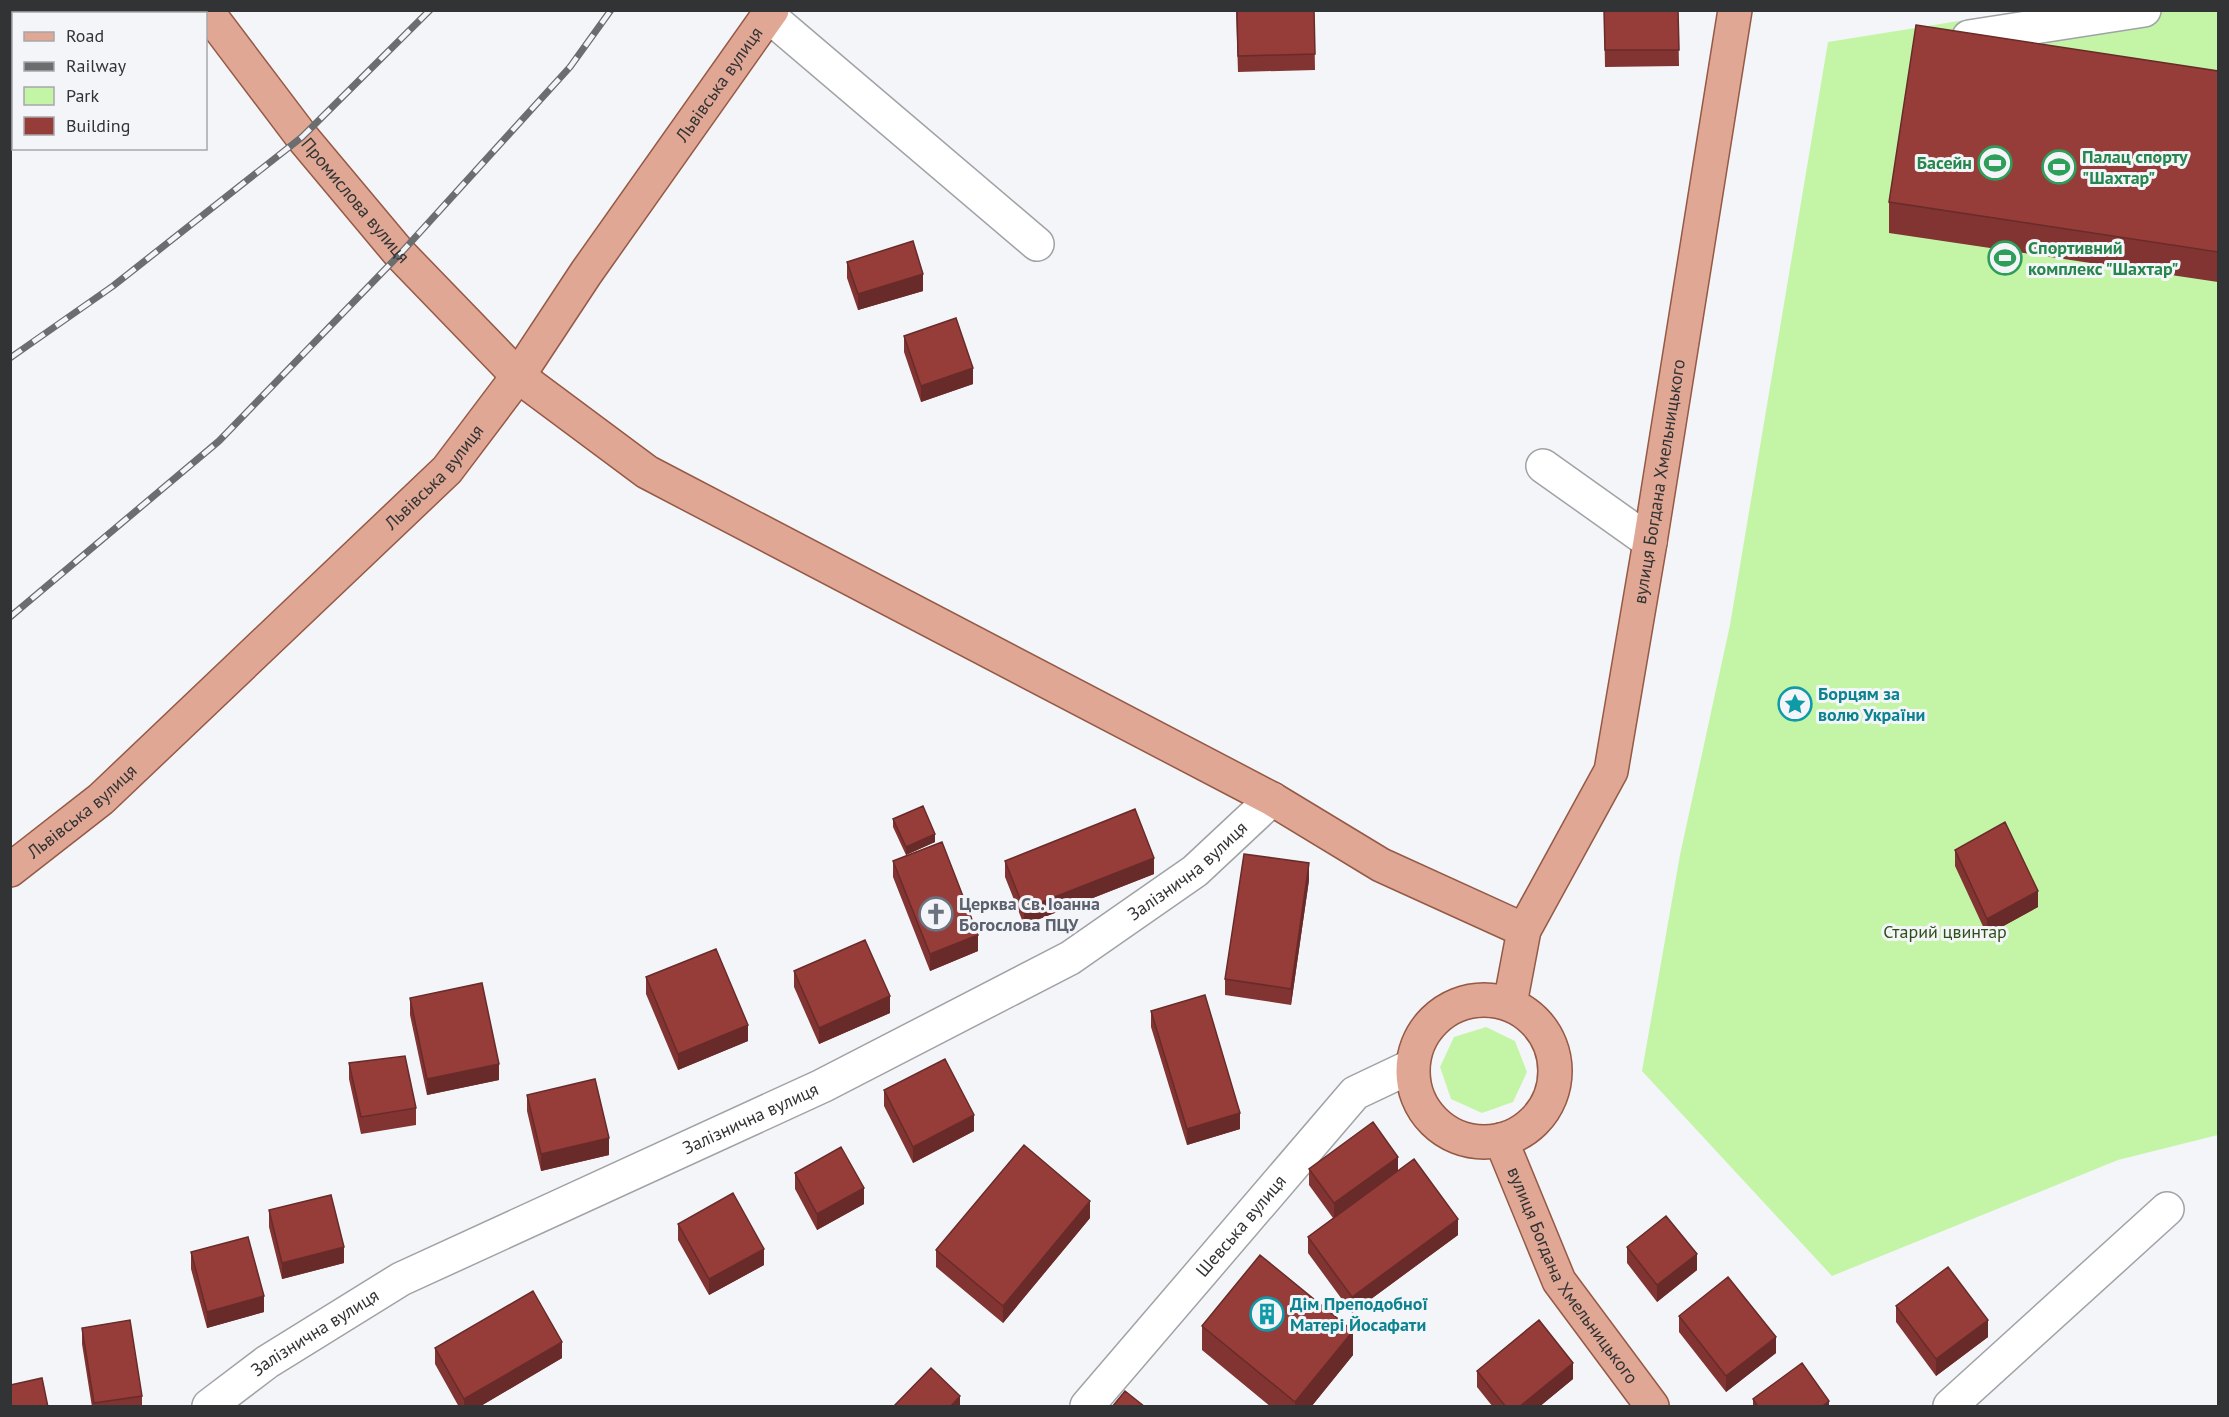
<svg xmlns="http://www.w3.org/2000/svg" width="2229" height="1417" viewBox="0 0 2229 1417" font-family="'PT Sans',sans-serif">
  <rect width="100%" height="100%" fill="#f3f5f9"/>
  <path fill="#c4f5a7" d="M 2021,11 L 2218,11 L 2218,1135 L 2118,1160 L 1832,1276 L 1642,1071 L 1680,855 L 1730,625 L 1828,42 Z
    M 1486,1027 L 1515,1041 L 1527,1072 L 1513,1102 L 1482,1113 L 1451,1099 L 1440,1067 L 1454,1037 Z"/>
  <g fill="none" stroke-linecap="round" stroke-linejoin="round">
    <defs>
      <g id="minor">
        <path d="M 769,16 L 1037,244"/>
        <path d="M 1969,37 L 2144,10"/>
        <path d="M 1543,466 L 1650,542"/>
        <path id="s1" d="M 209,1406 L 267,1362 L 401,1279 L 822,1086 L 1070,958 L 1195,871 L 1272,799"/>
        <path id="s2" d="M 1087,1406 L 1355,1093 L 1412,1066"/>
        <path d="M 1950,1406 L 2167,1209"/>
      </g>
      <g id="major">
        <path id="s3" d="M 206,10 L 302,137 L 400,254 L 518,376 L 647,472 L 1272,799 L 1381,865 L 1524,930"/>
        <path id="s4" d="M 10,870 L 101,799 L 447,470 L 518,376 L 586,273 L 772,10"/>
        <circle cx="1484" cy="1071" r="71"/>
        <path id="s5" d="M 1510,1004 L 1524,930 L 1611,771 L 1650,542 L 1735,10"/>
        <path id="s6" d="M 1501,1140 L 1559,1281 L 1652,1406"/>
      </g>
    </defs>
    <use href="#minor" stroke="#a0a2a5" stroke-width="36"/>
    <use href="#major" stroke="#955945" stroke-width="36"/>
    <use href="#minor" stroke="#fff" stroke-width="33"/>
    <use href="#major" stroke="#dfa794" stroke-width="33"/>
    <defs>
      <path id="rail" d="M 10,358 L 113,286 L 302,137 L 430,10
        M 10,617 L 219,441 L 400,254 L 570,67 L 611,10"/>
    </defs>
    <use href="#rail" stroke="#6b6d6f" stroke-width="7"/>
    <use href="#rail" stroke="#f3f5f9" stroke-width="4.5" stroke-dasharray="14" stroke-linecap="butt"/>
  </g>
  <path fill="#813432" d="M 1236,10 L 1314,10 L 1315,70 L 1238,72 Z
    M 1604,10 L 1678,10 L 1679,66 L 1605,67 Z
    M 2218,71 L 2218,282 L 1889,233 L 1889,202 Z
    M 847,262 L 923,291 L 858,310 L 847,278 Z
    M 904,336 L 973,384 L 921,402 L 904,352 Z
    M 893,819 L 935,842 L 906,855 L 893,827 Z
    M 1955,850 L 2038,907 L 1987,935 L 1955,866 Z
    M 893,861 L 978,951 L 930,971 L 893,877 Z
    M 1005,861 L 1154,874 L 1024,925 L 1005,877 Z
    M 1309,880 L 1291,1005 L 1225,995 L 1225,979 Z
    M 794,971 L 890,1013 L 819,1044 L 794,987 Z
    M 646,977 L 748,1041 L 678,1070 L 646,994 Z
    M 410,998 L 499,1080 L 427,1095 L 410,1015 Z
    M 1151,1011 L 1240,1129 L 1187,1145 L 1151,1027 Z
    M 349,1063 L 416,1108 L 416,1125 L 361,1134 L 349,1079 Z
    M 884,1090 L 974,1131 L 913,1163 L 884,1106 Z
    M 527,1095 L 609,1155 L 541,1171 L 527,1111 Z
    M 1309,1169 L 1398,1171 L 1458,1235 L 1352,1313 L 1308,1253 L 1308,1237 L 1333,1218 L 1309,1185 Z
    M 795,1173 L 864,1204 L 817,1230 L 795,1189 Z
    M 269,1210 L 344,1263 L 282,1279 L 269,1227 Z
    M 1090,1218 L 1003,1323 L 936,1267 L 936,1250 Z
    M 678,1224 L 764,1265 L 709,1295 L 678,1240 Z
    M 1627,1247 L 1697,1270 L 1657,1302 L 1627,1263 Z
    M 191,1252 L 264,1312 L 207,1328 L 191,1269 Z
    M 1896,1306 L 1988,1337 L 1936,1376 L 1896,1322 Z
    M 1679,1316 L 1776,1353 L 1726,1392 L 1679,1332 Z
    M 1202,1326 L 1353,1355 L 1311,1407 L 1271,1407 L 1202,1350 Z
    M 82,1328 L 142,1396 L 142,1407 L 92,1407 L 82,1344 Z
    M 435,1348 L 562,1358 L 479,1407 L 459,1407 L 435,1364 Z
    M 1477,1371 L 1573,1379 L 1539,1407 L 1493,1407 L 1477,1387 Z
    M 1753,1399 L 1829,1407 L 1753,1407 Z"/>
  <path fill="#692b29" d="M 923,274 L 923,291 L 858,310 L 858,294 Z
    M 973,368 L 973,384 L 921,402 L 921,386 Z
    M 935,834 L 935,842 L 906,855 L 906,847 Z
    M 1154,858 L 1154,874 L 1024,925 L 1024,909 Z
    M 1309,863 L 1309,880 L 1291,1005 L 1291,989 Z
    M 2038,891 L 2038,907 L 1987,935 L 1987,919 Z
    M 978,935 L 978,951 L 930,971 L 930,954 Z
    M 890,996 L 890,1013 L 819,1044 L 819,1028 Z
    M 748,1025 L 748,1041 L 678,1070 L 678,1054 Z
    M 499,1064 L 499,1080 L 427,1095 L 427,1079 Z
    M 1240,1113 L 1240,1129 L 1187,1145 L 1187,1129 Z
    M 974,1115 L 974,1131 L 913,1163 L 913,1147 Z
    M 609,1138 L 609,1155 L 541,1171 L 541,1154 Z
    M 1398,1157 L 1398,1173 L 1334,1220 L 1334,1203 Z
    M 864,1188 L 864,1204 L 817,1230 L 817,1214 Z
    M 1090,1201 L 1090,1218 L 1003,1323 L 1003,1306 Z
    M 1458,1219 L 1458,1235 L 1352,1313 L 1352,1297 Z
    M 344,1247 L 344,1263 L 282,1279 L 282,1263 Z
    M 764,1249 L 764,1265 L 709,1295 L 709,1279 Z
    M 1697,1254 L 1697,1270 L 1657,1302 L 1657,1285 Z
    M 264,1296 L 264,1312 L 207,1328 L 207,1312 Z
    M 1988,1320 L 1988,1337 L 1936,1376 L 1936,1359 Z
    M 1353,1331 L 1353,1355 L 1311,1407 L 1295,1407 L 1295,1402 Z
    M 1776,1337 L 1776,1353 L 1726,1392 L 1726,1376 Z
    M 562,1342 L 562,1358 L 479,1407 L 464,1407 L 464,1399 Z
    M 1573,1363 L 1573,1379 L 1539,1407 L 1519,1407 Z
    M 960,1396 L 960,1407 L 950,1407 Z
    M 1829,1401 L 1829,1407 L 1821,1407 Z"/>
  <path fill="#963d3a" stroke="#692b29" stroke-width="1.5" d="M 1237,10 L 1314,10 L 1315,54 L 1238,56 Z
    M 1604,10 L 1678,10 L 1679,50 L 1605,50 Z
    M 1916,25 L 2218,71 L 2218,252 L 1889,202 Z
    M 913,241 L 923,274 L 858,294 L 847,262 Z
    M 956,318 L 973,368 L 921,386 L 904,336 Z
    M 923,806 L 935,834 L 906,847 L 893,819 Z
    M 1135,809 L 1154,858 L 1024,909 L 1005,861 Z
    M 2005,822 L 2038,891 L 1987,919 L 1955,850 Z
    M 942,842 L 978,935 L 930,954 L 893,861 Z
    M 1244,854 L 1309,863 L 1291,989 L 1225,979 Z
    M 865,940 L 890,996 L 819,1028 L 794,971 Z
    M 716,949 L 748,1025 L 678,1054 L 646,977 Z
    M 482,983 L 499,1064 L 427,1079 L 410,998 Z
    M 1205,995 L 1240,1113 L 1187,1129 L 1151,1011 Z
    M 405,1056 L 416,1108 L 361,1117 L 349,1063 Z
    M 945,1059 L 974,1115 L 913,1147 L 884,1090 Z
    M 595,1079 L 609,1138 L 541,1154 L 527,1095 Z
    M 1373,1122 L 1398,1157 L 1334,1203 L 1309,1169 Z
    M 1024,1145 L 1090,1201 L 1003,1306 L 936,1250 Z
    M 841,1147 L 864,1188 L 817,1214 L 795,1173 Z
    M 1414,1159 L 1458,1219 L 1352,1297 L 1308,1237 Z
    M 733,1193 L 764,1249 L 709,1279 L 678,1224 Z
    M 331,1195 L 344,1247 L 282,1263 L 269,1210 Z
    M 1666,1216 L 1697,1254 L 1657,1285 L 1627,1247 Z
    M 248,1237 L 264,1296 L 207,1312 L 191,1252 Z
    M 1260,1255 L 1353,1331 L 1295,1402 L 1202,1326 Z
    M 1948,1267 L 1988,1320 L 1936,1359 L 1896,1306 Z
    M 1728,1277 L 1776,1337 L 1726,1376 L 1679,1316 Z
    M 533,1291 L 562,1342 L 464,1399 L 435,1348 Z
    M 130,1320 L 142,1396 L 94,1403 L 82,1328 Z
    M 1539,1320 L 1573,1363 L 1519,1407 L 1506,1407 L 1477,1371 Z
    M 1802,1363 L 1829,1401 L 1821,1407 L 1758,1407 L 1753,1399 Z
    M 931,1368 L 960,1396 L 950,1407 L 893,1407 Z
    M 42,1378 L 48,1407 L 10,1407 L 10,1385 Z
    M 1125,1391 L 1145,1407 L 1112,1407 Z"/>
  <defs>
    <symbol id="stadium-ring" viewBox="-11 -11 22 22"><circle r="9.5" fill="#f3f5f9" stroke="#2e9e5b" stroke-width="1.5"/><path d="M0-5a6.5 5 0 1 0 0 10a6.5 5 0 1 0 0-10ZM-3.5-1.8h7v3.6h-7Z" fill="#2e9e5b"/></symbol>
    <symbol id="sight-ring" viewBox="-11 -11 22 22"><circle r="9.5" fill="#f3f5f9" stroke="#0f9aa8" stroke-width="1.5"/><path d="M0-6L1.8-2.2L6-1.7L2.9 1.2L3.7 5.4L0 3.3L-3.7 5.4L-2.9 1.2L-6-1.7L-1.8-2.2Z" fill="#0f9aa8"/></symbol>
    <symbol id="church-ring" viewBox="-11 -11 22 22"><circle r="9.5" fill="#f3f5f9" stroke="#6b7280" stroke-width="1.5"/><path d="M-1.2-6h2.4v3.5h3.3v2.4h-3.3V6h-2.4V-.1h-3.3v-2.4h3.3Z" fill="#6b7280"/></symbol>
    <symbol id="building-ring" viewBox="-11 -11 22 22"><circle r="9.5" fill="#f3f5f9" stroke="#0f9aa8" stroke-width="1.5"/><path d="M-4-6H4V6H1V3H-1V6H-4ZM-2.5-4.3h1.7v1.8h-1.7ZM.8-4.3h1.7v1.8H.8ZM-2.5-1h1.7V.8h-1.7ZM.8-1h1.7V.8H.8Z" fill="#0f9aa8"/></symbol>
  </defs>
  <g fill-rule="evenodd">
    <use href="#stadium-ring" x="1976" y="144" width="38" height="38"/>
    <use href="#stadium-ring" x="2040" y="148" width="38" height="38"/>
    <use href="#stadium-ring" x="1986" y="239" width="38" height="38"/>
    <use href="#sight-ring" x="1776" y="685" width="38" height="38"/>
    <use href="#church-ring" x="917" y="895" width="38" height="38"/>
    <use href="#building-ring" x="1248" y="1295" width="38" height="38"/>
  </g>
  <g text-anchor="middle" stroke-width="6" stroke-linejoin="round" paint-order="stroke">
    <g font-size="18" fill="#323335" stroke="#f3f5f9">
      <text dy="6" stroke="none"><textPath href="#s4" startOffset="1065">Львівська вулиця</textPath></text>
      <text dy="6" stroke="none"><textPath href="#s3" startOffset="242">Промислова вулиця</textPath></text>
      <text dy="6" stroke="none"><textPath href="#s4" startOffset="579">Львівська вулиця</textPath></text>
      <text dy="6" stroke="none"><textPath href="#s5" startOffset="550">вулиця Богдана Хмельницького</textPath></text>
      <text dy="6" stroke="none"><textPath href="#s4" startOffset="93">Львівська вулиця</textPath></text>
      <text dy="6" stroke="none"><textPath href="#s1" startOffset="1119">Залізнична вулиця</textPath></text>
      <text dy="6" stroke="none"><textPath href="#s1" startOffset="615">Залізнична вулиця</textPath></text>
      <text dy="6" stroke="none"><textPath href="#s2" startOffset="237">Шевська вулиця</textPath></text>
      <text dy="6" stroke="none"><textPath href="#s6" startOffset="154">вулиця Богдана Хмельницького</textPath></text>
      <text dy="6" stroke="none"><textPath href="#s1" startOffset="129">Залізнична вулиця</textPath></text>
    </g>
    <g font-size="18" font-weight="bold" fill="#27864d" stroke="#f3f5f9" text-anchor="start">
      <text x="2082" y="163">Палац спорту<tspan x="2082" dy="21">"Шахтар"</tspan></text>
      <text x="1972" y="169" text-anchor="end">Басейн</text>
      <text x="2028" y="254">Спортивний<tspan x="2028" dy="21">комплекс "Шахтар"</tspan></text>
    </g>
    <g font-size="18" font-weight="bold" fill="#0d838f" stroke="#f3f5f9" text-anchor="start">
      <text x="1818" y="700">Борцям за<tspan x="1818" dy="21">волю України</tspan></text>
      <text x="1290" y="1310">Дім Преподобної<tspan x="1290" dy="21">Матері Йосафати</tspan></text>
    </g>
    <g font-size="18" font-weight="bold" fill="#5b616d" stroke="#f3f5f9" text-anchor="start">
      <text x="959" y="910">Церква Св. Іоанна<tspan x="959" dy="21">Богослова ПЦУ</tspan></text>
    </g>
    <g font-size="18" fill="#2f4f18" stroke="#f3f5f9">
      <text x="1945" y="938">Старий цвинтар</text>
    </g>
  </g>
  <rect width="2229" height="1417" fill="none" stroke="#323335" stroke-width="24"/>
  <rect x="12" y="12" width="195" height="138" fill="#f3f5f9" stroke="#a6a7ab" stroke-width="1.5"/>
  <rect x="24" y="32" width="30" height="9" fill="#dfa794" stroke="#a6a7ab" stroke-width="1.5"/>
  <text x="66" y="42" font-size="18" fill="#323335">Road</text>
  <rect x="24" y="62" width="30" height="9" fill="#6b6d6f" stroke="#a6a7ab" stroke-width="1.5"/>
  <text x="66" y="72" font-size="18" fill="#323335">Railway</text>
  <rect x="24" y="87" width="30" height="18" fill="#c4f5a7" stroke="#a6a7ab" stroke-width="1.5"/>
  <text x="66" y="102" font-size="18" fill="#323335">Park</text>
  <rect x="24" y="117" width="30" height="18" fill="#963d3a" stroke="#a6a7ab" stroke-width="1.5"/>
  <text x="66" y="132" font-size="18" fill="#323335">Building</text>
</svg>
